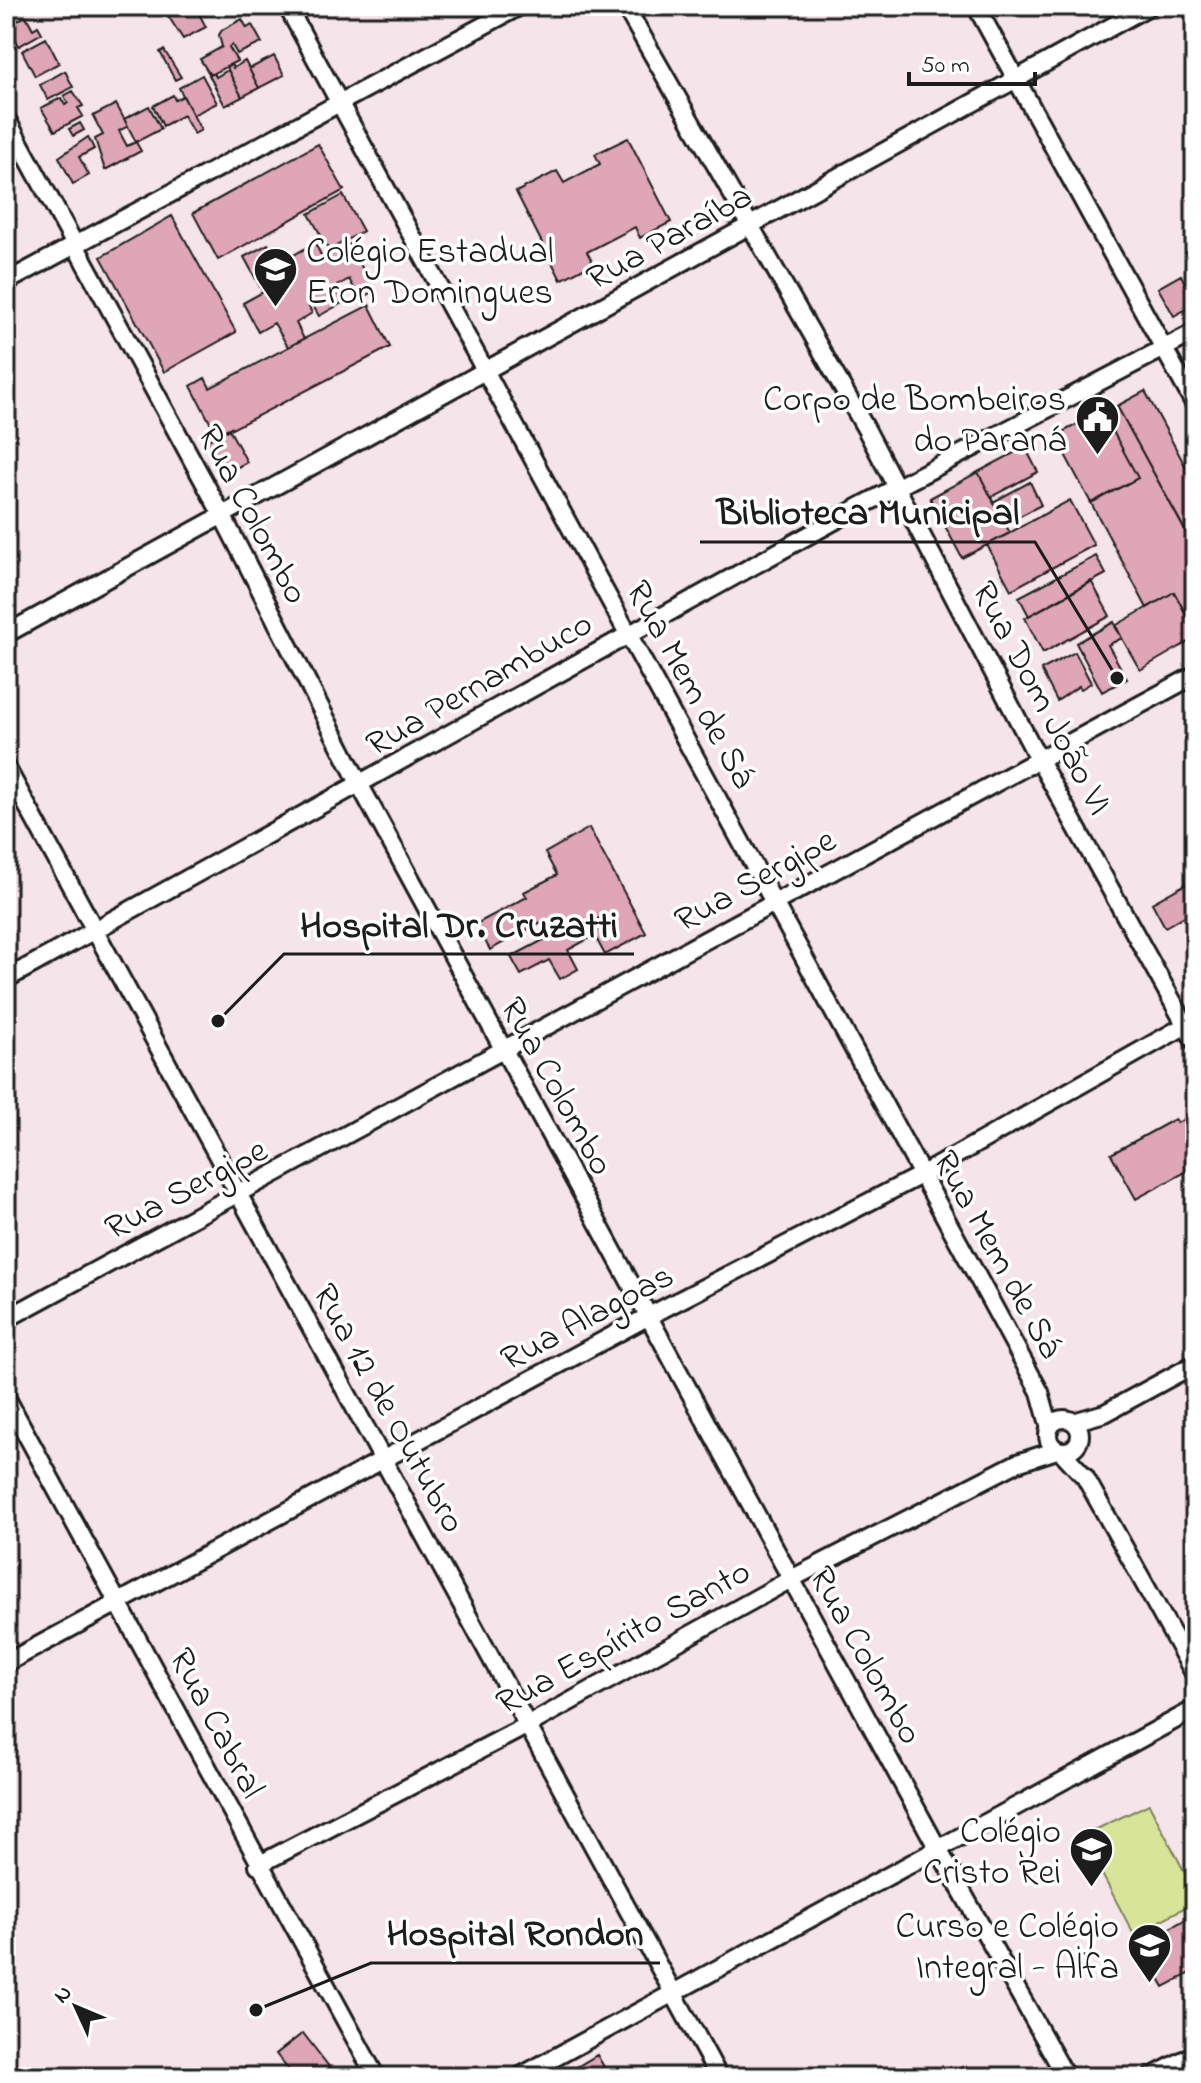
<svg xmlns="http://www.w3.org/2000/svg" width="1201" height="2083" viewBox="0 0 1201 2083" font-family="'Indie Flower',sans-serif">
  <rect width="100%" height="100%" fill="#f5e4e9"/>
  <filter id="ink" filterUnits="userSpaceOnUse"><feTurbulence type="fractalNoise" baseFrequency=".0125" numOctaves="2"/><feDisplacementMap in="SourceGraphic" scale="16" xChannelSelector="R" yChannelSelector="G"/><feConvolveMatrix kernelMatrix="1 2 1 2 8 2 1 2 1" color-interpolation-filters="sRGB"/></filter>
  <g filter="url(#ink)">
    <path fill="#d8e598" stroke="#7a805a" stroke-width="2" d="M 1149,1804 L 1195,1892 L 1195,1902 L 1134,1935 L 1082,1836 Z"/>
    <path fill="#dfa6b7" stroke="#1c1c1c" stroke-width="2" d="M 174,6 L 195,6 L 206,27 L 183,39 L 165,11 Z
      M 26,16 L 33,29 L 38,26 L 42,33 L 19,46 L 8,25 Z
      M 242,19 L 247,28 L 252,25 L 262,43 L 237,54 L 232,45 L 229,47 L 237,61 L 210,75 L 200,59 L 222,47 L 219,35 L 222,30 Z
      M 46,38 L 59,63 L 35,76 L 22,51 Z
      M 164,50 L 181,77 L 175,80 L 160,52 Z
      M 274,56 L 284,75 L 259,88 L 249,69 Z
      M 245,61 L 259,88 L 242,97 L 226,66 L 231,64 L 233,68 Z
      M 228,70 L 242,97 L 225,106 L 209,75 L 214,73 L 216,77 Z
      M 65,71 L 73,87 L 48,100 L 40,85 Z
      M 202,75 L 217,103 L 193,115 L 179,88 Z
      M 73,91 L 83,106 L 78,108 L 83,116 L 55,131 L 41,108 L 61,98 L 65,105 L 68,103 L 64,96 Z
      M 173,95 L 175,100 L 183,96 L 201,130 L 194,134 L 183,115 L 163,126 L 153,106 Z
      M 116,104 L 128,126 L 119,131 L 127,146 L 136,142 L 141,151 L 105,170 L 95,139 L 103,135 L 93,116 Z
      M 149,106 L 161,129 L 136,142 L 124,119 Z
      M 80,123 L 84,130 L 73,136 L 69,129 Z
      M 88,137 L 94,149 L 79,157 L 89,175 L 73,184 L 59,157 Z
      M 628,138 L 671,222 L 640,238 L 635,227 L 587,252 L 593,263 L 561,280 L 516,192 L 557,171 L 564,183 L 600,164 L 595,154 Z
      M 318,144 L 344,190 L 218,260 L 193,213 Z
      M 343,195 L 363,231 L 329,250 L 309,214 Z
      M 6,201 L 16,219 L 6,225 Z
      M 172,216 L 236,332 L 164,372 L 101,257 Z
      M 315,243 L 323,259 L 349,244 L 375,291 L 360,299 L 349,279 L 335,287 L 344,302 L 319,316 L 310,301 L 307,303 L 312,313 L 296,323 L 304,339 L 288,347 L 274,323 L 258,332 L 243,303 L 263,292 L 244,257 L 268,244 L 275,258 L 287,251 L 290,257 Z
      M 1181,275 L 1195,304 L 1174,316 L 1158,288 Z
      M 369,305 L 390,347 L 232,429 L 231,427 L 216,434 L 191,386 L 205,378 L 210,388 Z
      M 1145,391 L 1195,484 L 1195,539 L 1191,541 L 1117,406 Z
      M 1117,406 L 1195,549 L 1195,619 L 1190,622 L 1174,592 L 1147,608 L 1091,503 L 1138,478 L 1102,411 Z
      M 1102,411 L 1138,478 L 1091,503 L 1055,436 Z
      M 229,429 L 247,462 L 223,475 L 206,441 Z
      M 1025,447 L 1038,472 L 991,497 L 978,472 Z
      M 978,472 L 1010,533 L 962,558 L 930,498 Z
      M 1030,482 L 1041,505 L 1005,524 L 993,502 Z
      M 1070,500 L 1094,545 L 1011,590 L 987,545 Z
      M 1096,556 L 1106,574 L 1029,616 L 1019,597 Z
      M 1091,581 L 1110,616 L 1043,653 L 1025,618 Z
      M 1174,592 L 1195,630 L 1195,638 L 1140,670 L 1115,626 Z
      M 1114,622 L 1122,638 L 1108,645 L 1127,679 L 1102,692 L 1076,643 Z
      M 1075,652 L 1091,683 L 1081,689 L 1079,686 L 1057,701 L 1041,670 Z
      M 589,828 L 646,933 L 605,955 L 590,927 L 607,918 L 605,915 L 585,926 L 581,918 L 578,920 L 588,939 L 568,950 L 578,969 L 560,979 L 549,960 L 521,975 L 511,957 L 549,937 L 541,922 L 490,950 L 476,924 L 527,897 L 524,892 L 557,875 L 545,853 Z
      M 1195,879 L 1195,910 L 1165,927 L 1152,903 Z
      M 1195,1113 L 1195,1167 L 1136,1199 L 1111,1154 L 1175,1119 L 1177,1123 Z
      M 1195,1914 L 1195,1971 L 1164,1987 L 1140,1945 Z
      M 303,2033 L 337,2077 L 294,2077 L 276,2054 Z
      M 597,2055 L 610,2077 L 569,2077 L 567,2073 Z"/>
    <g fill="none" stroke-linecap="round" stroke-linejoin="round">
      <defs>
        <path id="street" d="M 287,6 L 1040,1392 L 1050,1428
          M 625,6 L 866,429 L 1039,760 L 1195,1042
          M 976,6 L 1195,405
          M 6,118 L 221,513 L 362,789 L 938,1849 L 1066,2077
          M 6,282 L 520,6
          M 6,634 L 1149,6
          M 6,767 L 719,2077
          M 6,979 L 863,505 L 1195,332
          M 6,1319 L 1195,675
          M 6,1397 L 376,2077
          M1048 1435a16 16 0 1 1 32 0a16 16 0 1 1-32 0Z
          M 1073,1422 L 1105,1413 L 1195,1364
          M 1061,1451 L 1085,1477 L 1195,1675
          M 6,1663 L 649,1316 L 921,1175 L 1195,1020
          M 258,1865 L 528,1725 L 791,1579 L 1017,1463 L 1057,1450
          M 519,2077 L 1195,1709
          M 1151,2077 L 1195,2054"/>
      </defs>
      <use href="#street" stroke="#1c1c1c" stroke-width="22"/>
      <use href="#street" stroke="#fff" stroke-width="16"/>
    </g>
  </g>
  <defs>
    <symbol id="school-pin" viewBox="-11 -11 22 30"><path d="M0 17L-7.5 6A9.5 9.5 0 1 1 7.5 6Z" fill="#1c1c1c" stroke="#fff"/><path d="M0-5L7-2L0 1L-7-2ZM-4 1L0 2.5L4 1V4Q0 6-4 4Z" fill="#fff"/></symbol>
    <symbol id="civic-pin" viewBox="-11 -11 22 30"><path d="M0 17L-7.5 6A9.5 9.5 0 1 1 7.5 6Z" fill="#1c1c1c" stroke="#fff"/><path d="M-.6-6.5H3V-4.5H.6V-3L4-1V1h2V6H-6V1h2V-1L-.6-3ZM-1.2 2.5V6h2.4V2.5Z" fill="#fff"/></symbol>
  </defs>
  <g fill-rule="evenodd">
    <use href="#school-pin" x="250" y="244" width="51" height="69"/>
    <use href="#civic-pin" x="1072" y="392" width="51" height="69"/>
    <use href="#school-pin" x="1066" y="1824" width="51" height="69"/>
    <use href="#school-pin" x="1124" y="1920" width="51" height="69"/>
  </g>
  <g text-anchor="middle" stroke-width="7" stroke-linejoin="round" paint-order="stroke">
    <g font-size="36" fill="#1c1c1c" stroke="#fff">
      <text transform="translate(668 235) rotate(-29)" y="13">Rua Paraíba</text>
      <text transform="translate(255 513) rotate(62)" y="13">Rua Colombo</text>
      <text transform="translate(478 682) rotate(-30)" y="13">Rua Pernambuco</text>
      <text transform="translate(693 683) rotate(61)" y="13">Rua Mem de Sá</text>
      <text transform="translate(1044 697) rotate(62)" y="13">Rua Dom João VI</text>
      <text transform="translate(754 878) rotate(-29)" y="13">Rua Sergipe</text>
      <text transform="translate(559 1085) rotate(61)" y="13">Rua Colombo</text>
      <text transform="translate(185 1187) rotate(-28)" y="13">Rua Sergipe</text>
      <text transform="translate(1000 1253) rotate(61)" y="13">Rua Mem de Sá</text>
      <text transform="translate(586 1315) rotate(-28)" y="13">Rua Alagoas</text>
      <text transform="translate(391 1407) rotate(61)" y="13">Rua 12 de Outubro</text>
      <text transform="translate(622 1635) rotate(-29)" y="13">Rua Espírito Santo</text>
      <text transform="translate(868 1654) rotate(61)" y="13">Rua Colombo</text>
      <text transform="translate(219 1722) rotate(62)" y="13">Rua Cabral</text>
    </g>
    <g font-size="36" fill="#1c1c1c" stroke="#fff" text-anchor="end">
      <text x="306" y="262" text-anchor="start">Colégio Estadual<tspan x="306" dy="41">Eron Domingues</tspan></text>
      <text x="1066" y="410">Corpo de Bombeiros<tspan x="1066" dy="41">do Paraná</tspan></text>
      <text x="1061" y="1842">Colégio<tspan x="1061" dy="41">Cristo Rei</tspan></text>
      <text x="1119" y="1937">Curso e Colégio<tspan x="1119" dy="41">Integral - Alfa</tspan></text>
    </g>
  </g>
  <path fill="none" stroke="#1c1c1c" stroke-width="3" d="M1117 678L1035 542H700M218 1021L284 954H634M256 2010L371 1963H660"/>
  <g fill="#1c1c1c" stroke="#fff" stroke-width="3">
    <circle cx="1117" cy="678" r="8"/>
    <circle cx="218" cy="1021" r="8"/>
    <circle cx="256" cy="2010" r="8"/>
  </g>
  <g font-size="38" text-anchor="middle" font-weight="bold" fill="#1c1c1c" stroke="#fff" stroke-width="7" stroke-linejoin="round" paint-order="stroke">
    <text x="868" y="524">Biblioteca Municipal</text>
    <text x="459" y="937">Hospital Dr. Cruzatti</text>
    <text x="515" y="1945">Hospital Rondon</text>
  </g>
  <rect width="1201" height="2083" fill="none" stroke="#fff" stroke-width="32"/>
  <rect x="16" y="16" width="1169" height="2051" fill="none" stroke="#1c1c1c" stroke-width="3" filter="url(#ink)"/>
  <g transform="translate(76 2007) rotate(314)" stroke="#ffffff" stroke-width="6" paint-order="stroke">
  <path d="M0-6L14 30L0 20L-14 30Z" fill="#1c1c1c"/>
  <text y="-12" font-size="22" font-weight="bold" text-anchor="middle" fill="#1c1c1c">N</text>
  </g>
  <path d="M909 72v12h126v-12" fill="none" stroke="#1c1c1c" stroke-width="4"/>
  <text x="921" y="72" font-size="24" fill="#1c1c1c" stroke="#ffffff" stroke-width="6" paint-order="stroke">50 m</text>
</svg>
